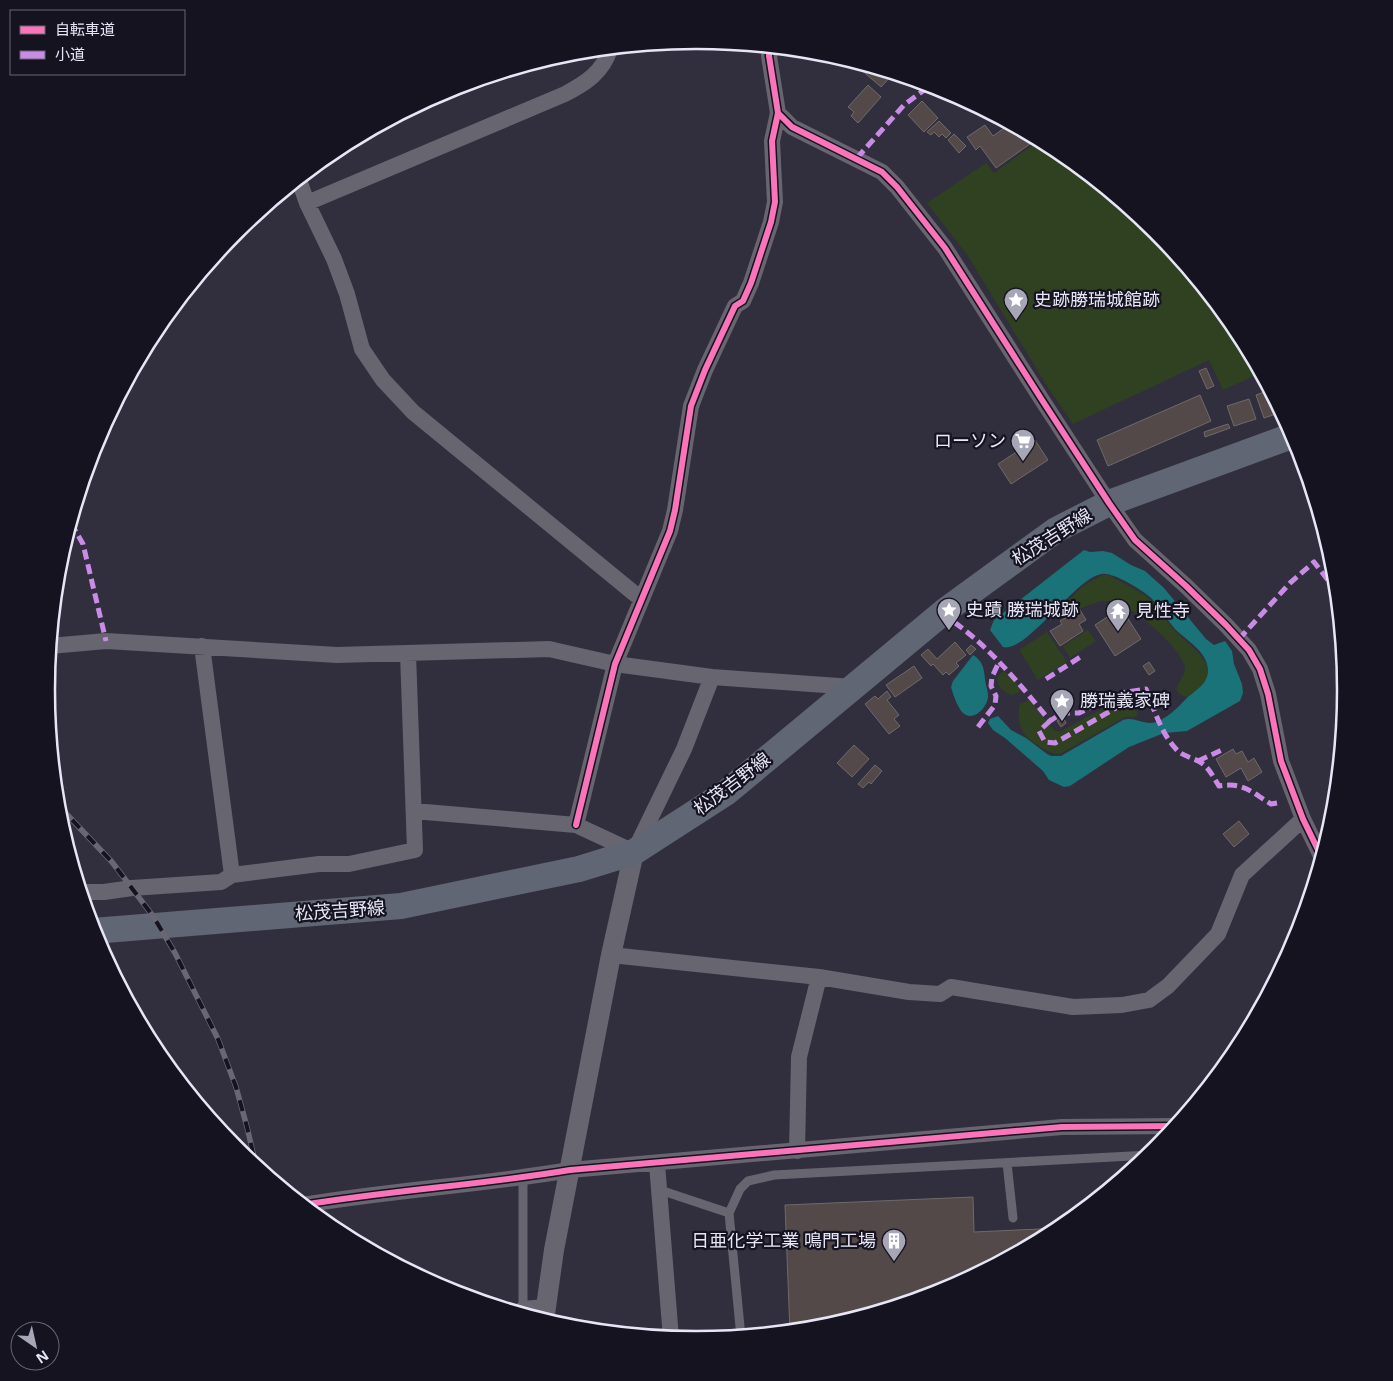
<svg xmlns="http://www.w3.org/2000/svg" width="1393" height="1381" viewBox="0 0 1393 1381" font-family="'Noto Sans','Noto Sans JP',sans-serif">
  <rect width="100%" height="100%" fill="#312f3d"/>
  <path fill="#2f4120" d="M 1040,140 L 1058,150 L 1157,231 L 1238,329 L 1261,373 L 1223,390 L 1209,360 L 1073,424 L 1047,386 L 968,256 L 927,203 L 986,163 L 994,173 Z
    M 1102,575 L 1108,575 C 1120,581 1141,591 1151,600 C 1161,610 1167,623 1177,633 C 1200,654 1228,672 1187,697 C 1164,691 1187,679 1185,667 C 1181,647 1131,604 1111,601 C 1096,599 1084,609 1070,612 L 1067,611 L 1065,604 L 1083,586 Z
    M 1088,630 L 1096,641 L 1070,658 L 1063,646 Z
    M 1047,632 L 1067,662 L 1038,680 L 1019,650 Z
    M 1004,671 L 1010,676 L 1020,688 L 1019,692 L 1012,695 C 1001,691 990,680 1004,671 Z
    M 1121,699 L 1125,700 L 1137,712 L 1138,714 L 1136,717 L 1125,717 L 1060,754 C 1050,755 1028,741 1023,732 C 1019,724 1017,713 1020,704 L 1029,700 L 1054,730 L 1059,732 Z"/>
  <path fill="#197379" d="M 1084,550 L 1090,552 L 1103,551 L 1112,553 L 1131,565 L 1145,571 L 1164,588 L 1206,639 L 1214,645 L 1225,641 L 1232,651 L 1234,664 L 1242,684 L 1243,693 L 1240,701 L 1187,731 L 1164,733 L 1129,747 L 1070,786 L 1064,787 L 1049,780 L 1043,771 L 1005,738 L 993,730 L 988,723 L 990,719 L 998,716 L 1011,730 L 1026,738 L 1047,754 L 1051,756 L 1061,756 L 1123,720 C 1134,716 1145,726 1156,722 C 1168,718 1178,707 1186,699 C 1195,690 1208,685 1208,670 C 1207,651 1187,641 1175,629 C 1167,620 1161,608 1152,599 C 1144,591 1113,572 1102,574 C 1077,576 1026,654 1003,647 L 990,630 L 994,620 Z
    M 973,655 C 983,661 984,669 985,679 C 985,684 988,689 988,695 C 989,706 973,724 962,712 C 957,706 953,694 951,687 L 953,681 Z"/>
  <path fill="#524948" stroke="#70696b" d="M 851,61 L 893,74 L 881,87 Z
    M 868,85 L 881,97 L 858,123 L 851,116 L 854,112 L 848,107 Z
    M 922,101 L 938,118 L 924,132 L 908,115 Z
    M 939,121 L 951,133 L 946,138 L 942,134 L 939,137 L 934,132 L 931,135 L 927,132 Z
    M 1010,124 L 1037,139 L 996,168 L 980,146 L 976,150 L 967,137 L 985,125 L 993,136 Z
    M 954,134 L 966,146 L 959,153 L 948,140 Z
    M 1206,368 L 1214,386 L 1207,389 L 1199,371 Z
    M 1270,390 L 1282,412 L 1264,418 L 1256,395 Z
    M 1200,395 L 1211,421 L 1108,466 L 1097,440 Z
    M 1249,399 L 1256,419 L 1234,426 L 1227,406 Z
    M 1228,424 L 1230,428 L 1205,437 L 1204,432 Z
    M 1035,440 L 1048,460 L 1011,484 L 998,464 Z
    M 1121,608 L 1141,639 L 1115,656 L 1095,625 Z
    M 1080,610 L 1086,620 L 1079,624 L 1083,631 L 1060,646 L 1050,631 L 1062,624 L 1060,621 Z
    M 955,642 L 966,655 L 956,663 L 959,666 L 949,675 L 946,672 L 943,675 L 933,664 L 931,666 L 921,655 L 928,649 L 937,659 Z
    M 971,645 L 976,649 L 970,655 L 966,650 Z
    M 1149,662 L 1155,671 L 1149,675 L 1143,666 Z
    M 914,666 L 922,678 L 895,697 L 886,685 Z
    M 887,691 L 891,697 L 887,700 L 899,715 L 894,719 L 900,726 L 889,734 L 865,704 L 875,696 L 878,699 Z
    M 1063,717 L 1066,723 L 1061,727 L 1057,721 Z
    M 854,745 L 869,759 L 852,777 L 837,763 Z
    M 1233,749 L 1236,754 L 1242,751 L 1248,762 L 1254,758 L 1262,772 L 1248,781 L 1241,768 L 1226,777 L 1216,759 Z
    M 875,765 L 882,771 L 871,784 L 869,782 L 863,788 L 858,784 Z
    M 1239,821 L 1249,834 L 1234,847 L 1223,834 Z
    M 973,1197 L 974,1232 L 1062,1228 L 945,1292 L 823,1329 L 790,1332 L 785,1205 Z"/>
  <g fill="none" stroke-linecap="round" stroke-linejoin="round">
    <path stroke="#666570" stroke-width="9" d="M 1007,1163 L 1013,1218
      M 660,1190 L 729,1213
      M 514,1312 L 523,1309 L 523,1178
      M 741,1337 L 729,1213 L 740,1189 L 748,1181 L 774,1175 L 1150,1155"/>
    <path stroke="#666570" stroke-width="16" d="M 778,113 L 792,127 L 882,172 L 897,187 L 945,248 L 1042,400 L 1109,503 L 1135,540 L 1186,586 L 1226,625 L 1249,650 L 1260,669 L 1268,694 L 1281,761 L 1303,819 L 1322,858
      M 299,180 L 307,203 L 334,259 L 347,294 L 362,349 L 383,380 L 413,412 L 641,599
      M 307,203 L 565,94 C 586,83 603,72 610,49
      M 50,646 L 106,641 L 337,655 L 549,649 L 615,664 L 712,677 L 853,687
      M 202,646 L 232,875
      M 414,811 L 576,825 L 634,852 L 684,749 L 712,677
      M 576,825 L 615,664 L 670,531 L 675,510 L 691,406 L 705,370 L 735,306 L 743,301 L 751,283 L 771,222 L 775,202 L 772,141 L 778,113 L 769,56 L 769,47
      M 81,892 L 104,892 L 132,888 L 221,882 L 232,875 L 319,864 L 349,864 L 415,850 L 408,654
      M 611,955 L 819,977 L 909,992 L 940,994 L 951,987 L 1073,1007 L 1122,1005 L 1149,1000 L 1168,986 L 1218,934 L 1242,875 L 1303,819
      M 797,1151 L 799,1057 L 819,977
      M 657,1164 L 671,1338
      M 303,1205 C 392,1190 481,1185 570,1170 L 1062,1127 L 1176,1126
      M 523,1314 L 523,1309 L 545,1307"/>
    <path stroke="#666570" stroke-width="20" d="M 544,1321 L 554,1250 L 611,955 L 634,852"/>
    <path stroke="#616674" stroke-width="26" d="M 93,931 L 401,906 L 579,869 L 634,852 L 727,792 L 946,610 L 1056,530 L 1109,503 L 1294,435"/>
    <defs>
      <path id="rail" d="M 57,804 L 112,862 L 153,916 L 175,953 L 218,1039 L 236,1087 L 247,1127 L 256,1166"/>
    </defs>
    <use href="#rail" stroke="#686773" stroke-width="5.5"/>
    <use href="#rail" stroke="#14131f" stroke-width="4" stroke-dasharray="11" stroke-linecap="butt"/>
    <path stroke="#ca8be6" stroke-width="5" stroke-dasharray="10 5" stroke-linecap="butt" d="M 980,108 L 987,115
      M 857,158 L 904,105 L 931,85
      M 71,523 L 83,544 L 106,641
      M 942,614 C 985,641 1018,682 1050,721 L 1062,713 L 1079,713 L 1121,693 L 1146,689 C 1154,709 1161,733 1176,749 C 1182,756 1191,757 1200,762 C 1209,767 1213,777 1219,786 C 1244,782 1251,792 1271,804 L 1277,803
      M 1239,639 L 1290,583 L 1314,562 L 1337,592
      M 1046,679 L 1082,656
      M 1050,721 L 1039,731 L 1045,742 L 1055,743 L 1126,702
      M 978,727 L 995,705 L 996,696 L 991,686 L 992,677 L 999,662
      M 1198,761 L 1222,750"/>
    <defs>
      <path id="cycleway" d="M 778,113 L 792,127 L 882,172 L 897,187 L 945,248 L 1042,400 L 1109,503 L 1135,540 L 1186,586 L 1226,625 L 1249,650 L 1260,669 L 1268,694 L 1281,761 L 1303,819 L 1322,858
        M 576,825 L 615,664 L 670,531 L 675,510 L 691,406 L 705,370 L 735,306 L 743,301 L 751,283 L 771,222 L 775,202 L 772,141 L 778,113 L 769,56 L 769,47
        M 303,1205 C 392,1190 481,1185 570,1170 L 1062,1127 L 1176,1126"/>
    </defs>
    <use href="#cycleway" stroke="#14131f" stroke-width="9"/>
    <use href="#cycleway" stroke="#fb73b8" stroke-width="6"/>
  </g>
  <defs>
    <symbol id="sight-pin" viewBox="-11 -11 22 30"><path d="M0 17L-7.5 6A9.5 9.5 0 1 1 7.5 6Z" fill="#a7a6b6" stroke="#14131f"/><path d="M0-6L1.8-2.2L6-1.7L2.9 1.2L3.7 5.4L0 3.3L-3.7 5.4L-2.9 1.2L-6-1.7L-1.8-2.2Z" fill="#fff"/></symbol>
    <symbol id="supermarket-pin" viewBox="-11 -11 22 30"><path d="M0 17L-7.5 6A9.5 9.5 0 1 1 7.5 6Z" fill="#a7a6b6" stroke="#14131f"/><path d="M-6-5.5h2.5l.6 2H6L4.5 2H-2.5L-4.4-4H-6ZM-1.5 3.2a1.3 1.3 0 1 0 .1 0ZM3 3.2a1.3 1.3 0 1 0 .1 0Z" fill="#fff"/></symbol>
    <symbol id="temple-pin" viewBox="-11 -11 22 30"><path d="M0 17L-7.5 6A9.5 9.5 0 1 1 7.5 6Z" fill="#a7a6b6" stroke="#14131f"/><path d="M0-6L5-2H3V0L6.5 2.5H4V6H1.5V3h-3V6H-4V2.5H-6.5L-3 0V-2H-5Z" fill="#fff"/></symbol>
    <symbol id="building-pin" viewBox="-11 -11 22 30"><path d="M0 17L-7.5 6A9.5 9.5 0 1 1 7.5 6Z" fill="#a7a6b6" stroke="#14131f"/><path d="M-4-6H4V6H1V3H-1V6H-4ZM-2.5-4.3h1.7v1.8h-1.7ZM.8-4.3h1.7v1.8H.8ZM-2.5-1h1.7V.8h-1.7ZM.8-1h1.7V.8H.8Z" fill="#fff"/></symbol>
  </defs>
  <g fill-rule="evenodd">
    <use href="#sight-pin" x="1002" y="286" width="28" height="38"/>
    <use href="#supermarket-pin" x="1009" y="427" width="28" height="38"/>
    <use href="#sight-pin" x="935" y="596" width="28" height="38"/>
    <use href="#temple-pin" x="1104" y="597" width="28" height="38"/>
    <use href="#sight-pin" x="1048" y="687" width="28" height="38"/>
    <use href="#building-pin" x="880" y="1227" width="28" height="38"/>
  </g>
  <g text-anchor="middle" stroke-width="4.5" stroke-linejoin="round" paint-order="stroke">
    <g font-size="18" fill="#e7e6f7" stroke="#14131f" text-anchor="start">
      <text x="1034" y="306">史跡勝瑞城館跡</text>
      <text x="1006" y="447" text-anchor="end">ローソン</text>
      <text x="966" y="616">史蹟 勝瑞城跡</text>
      <text x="1136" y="617">見性寺</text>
      <text x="1080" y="707">勝瑞義家碑</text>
      <text x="876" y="1247" text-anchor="end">日亜化学工業 鳴門工場</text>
    </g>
    <g font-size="18" fill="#e7e6f7" stroke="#14131f">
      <text transform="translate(1052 537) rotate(-32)" y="6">松茂吉野線</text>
      <text transform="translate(732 784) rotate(-37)" y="6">松茂吉野線</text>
      <text transform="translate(340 911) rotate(-4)" y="6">松茂吉野線</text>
    </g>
  </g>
  <path d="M0 0H1393V1381H0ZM55 690a641 641 0 1 1 1282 0a641 641 0 1 1-1282 0Z" fill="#14131f" fill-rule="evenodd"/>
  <path fill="none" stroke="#e7e6f7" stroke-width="2.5" d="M55 690a641 641 0 1 1 1282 0a641 641 0 1 1-1282 0Z"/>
  <rect x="10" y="10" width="175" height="65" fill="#14131f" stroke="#686775"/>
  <rect x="20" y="26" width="25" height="8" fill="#fb73b8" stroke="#686775"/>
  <text x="55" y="35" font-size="15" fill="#e7e6f7">自転車道</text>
  <rect x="20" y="51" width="25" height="8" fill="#ca8be6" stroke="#686775"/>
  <text x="55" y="60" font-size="15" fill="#e7e6f7">小道</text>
  <g transform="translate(35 1346) rotate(146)"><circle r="24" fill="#14131f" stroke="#686775"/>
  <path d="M0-4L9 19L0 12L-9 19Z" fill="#a7a6b6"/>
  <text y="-8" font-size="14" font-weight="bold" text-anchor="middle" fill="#e7e6f7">N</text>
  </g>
</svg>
